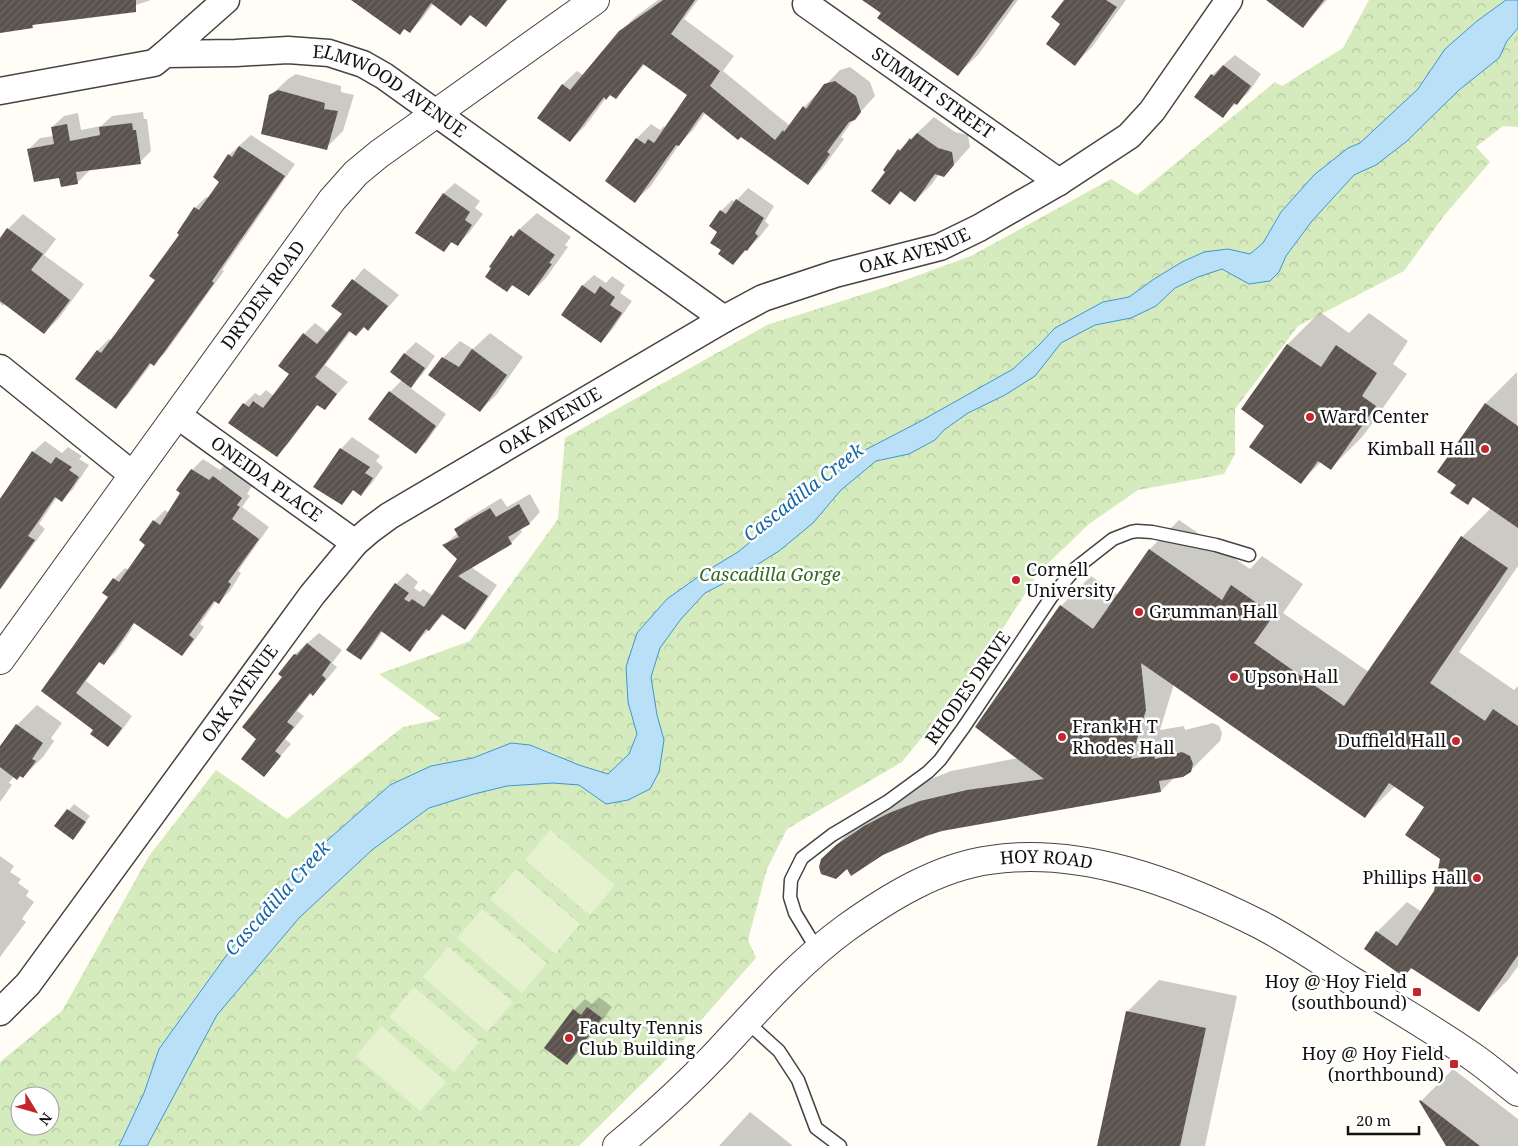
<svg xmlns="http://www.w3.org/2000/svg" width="1518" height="1146" viewBox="0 0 1518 1146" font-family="'Noto Serif',serif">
  <defs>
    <pattern id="park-crowns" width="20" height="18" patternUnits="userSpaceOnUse" patternTransform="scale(1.25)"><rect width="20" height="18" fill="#d5ebbd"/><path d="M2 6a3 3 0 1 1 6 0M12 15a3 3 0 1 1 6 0" fill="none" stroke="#b6c8a1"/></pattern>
    <pattern id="building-hatch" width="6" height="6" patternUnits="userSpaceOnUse" patternTransform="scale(1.25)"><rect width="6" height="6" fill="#5a524d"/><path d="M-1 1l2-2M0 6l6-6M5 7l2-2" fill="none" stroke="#6d6662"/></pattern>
  </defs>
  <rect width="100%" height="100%" fill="#fffdf5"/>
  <path fill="url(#park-crowns)" fill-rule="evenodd" d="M 1369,0 L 1518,0 L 1518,127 L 1503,126 L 1476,147 L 1490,162 L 1443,217 L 1404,271 L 1298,326 L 1235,409 L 1235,454 L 1224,474 L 1138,490 L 1089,524 L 1039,572 L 975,672 L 902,762 L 787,829 L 767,869 L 748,940 L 756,958 L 664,1062 L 579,1146 L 0,1146 L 0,1062 L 62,1011 L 149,856 L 216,770 L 287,819 L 403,727 L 441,719 L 379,674 L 470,641 L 558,519 L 565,438 L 767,325 L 889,286 L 971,256 L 1111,179 L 1137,195 L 1275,82 L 1282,86 L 1343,48 ZM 20,1096 L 50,1096 L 50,1126 L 20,1126 Z"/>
  <path fill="#e6f2cf" d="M 550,830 L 615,885 L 590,915 L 525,860 Z
    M 516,869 L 580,924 L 555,954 L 490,899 Z
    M 482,909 L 547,963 L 522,993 L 457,938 Z
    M 448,947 L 513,1002 L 487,1032 L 423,977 Z
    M 414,987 L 479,1042 L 454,1072 L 389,1017 Z
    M 381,1026 L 446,1082 L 420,1111 L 356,1056 Z"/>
  <path fill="#b9e0f7" stroke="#3f96cf" d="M 1506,0 L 1518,0 L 1518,28 L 1507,41 L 1499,58 L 1459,90 L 1407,141 L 1376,165 L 1354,175 L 1312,221 L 1286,256 L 1279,272 L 1270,281 L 1249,284 L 1222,269 L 1198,277 L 1175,288 L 1156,306 L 1131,318 L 1095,325 L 1061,343 L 1035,376 L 1005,395 L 968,413 L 944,430 L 935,440 L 909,454 L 876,461 L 841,490 L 813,523 L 779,551 L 742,574 L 705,593 L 681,619 L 660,648 L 651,677 L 657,715 L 664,740 L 659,772 L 650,789 L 628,800 L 606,804 L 579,785 L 553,783 L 507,786 L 474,794 L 429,808 L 372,850 L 299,918 L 217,1015 L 147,1146 L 119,1146 L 144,1093 L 159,1049 L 265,902 L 330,838 L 390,785 L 431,766 L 473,758 L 511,743 L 530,745 L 579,765 L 608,774 L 629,754 L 637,734 L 628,702 L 626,667 L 637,633 L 667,599 L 705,572 L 738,552 L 761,533 L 785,517 L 823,483 L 865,450 L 919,422 L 1013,369 L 1039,345 L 1055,328 L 1103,302 L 1129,297 L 1154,279 L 1182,262 L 1204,252 L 1228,249 L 1250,254 L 1263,243 L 1281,212 L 1314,175 L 1348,148 L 1360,143 L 1418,89 L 1445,49 L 1477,21 Z"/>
  <path fill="#0003" d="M 0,0 L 151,0 L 106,15 L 36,23 L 32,27 L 0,32 Z
    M 352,0 L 436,0 L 421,20 L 410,31 Z
    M 448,0 L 508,0 L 486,26 L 471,14 L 461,24 Z
    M 658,0 L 698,0 L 684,19 L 734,56 L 723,71 L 789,125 L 804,107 L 840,70 L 850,67 L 870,82 L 875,96 L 853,120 L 841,137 L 844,139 L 822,169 L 808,183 L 706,112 L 693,130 L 681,142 L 650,187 L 635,201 L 607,181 L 637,138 L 651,124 L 660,130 L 664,126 L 666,128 L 689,95 L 645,64 L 616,97 L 611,94 L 606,98 L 585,126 L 570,141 L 562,85 L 577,71 L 583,75 L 620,32 L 635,17 Z
    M 864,0 L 1018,0 L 978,55 L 957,75 Z
    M 1065,0 L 1126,0 L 1092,47 L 1075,64 L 1062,23 Z
    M 1281,0 L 1327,0 L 1303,26 Z
    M 1235,55 L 1261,74 L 1248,93 L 1222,116 L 1212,75 Z
    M 296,74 L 341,86 L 341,92 L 354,95 L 343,131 L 326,148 L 270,96 L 288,79 Z
    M 143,112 L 144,119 L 147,119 L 151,151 L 140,162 L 89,169 L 89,171 L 78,182 L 62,185 L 60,176 L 29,149 L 40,138 L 54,136 L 52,127 L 64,116 L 78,113 L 81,130 L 101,126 L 112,116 Z
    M 934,117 L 955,132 L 968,135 L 970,147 L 944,176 L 939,174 L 932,184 L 915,201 L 902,191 L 890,203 L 899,150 Z
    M 251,135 L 295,164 L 222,270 L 224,271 L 165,353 L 153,364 L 152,363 L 127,396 L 115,407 L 77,379 L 98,350 L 109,339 L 111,341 L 157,280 L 195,208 L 206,197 L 209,198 L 221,181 L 229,155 Z
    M 455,183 L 480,201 L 475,208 L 483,214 L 469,233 L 458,244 L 453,241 L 444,251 L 443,194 Z
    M 748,188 L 774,206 L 765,221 L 769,225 L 758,239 L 733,263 L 723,250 L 719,232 L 721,211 L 732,200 L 735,202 Z
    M 537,213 L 571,237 L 565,245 L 568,247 L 546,278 L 529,295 L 514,284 L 507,291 L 491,267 L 512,236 Z
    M 23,214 L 56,239 L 44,255 L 84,284 L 59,318 L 44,333 L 5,303 L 3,306 L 0,303 L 0,240 L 8,229 Z
    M 364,268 L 399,295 L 368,330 L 364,327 L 351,331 L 325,365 L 348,382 L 324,409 L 318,404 L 288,444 L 277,455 L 244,404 L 255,393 L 260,396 L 266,390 L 274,396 L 290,374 L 304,334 L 315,323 L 328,333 L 344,314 L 333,305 Z
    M 594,275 L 606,283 L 612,276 L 625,285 L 620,293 L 632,301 L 612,330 L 601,342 L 582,286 Z
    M 1320,312 L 1349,333 L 1369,313 L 1408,341 L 1393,364 L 1407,374 L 1363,436 L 1331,468 L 1321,462 L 1301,482 L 1266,425 L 1243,409 L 1288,344 Z
    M 490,333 L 523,357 L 497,394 L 480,411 L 443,358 L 460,341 L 473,349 Z
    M 416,342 L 435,356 L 422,375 L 409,387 L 446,414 L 427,441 L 416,452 L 390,392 L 402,380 L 391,372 L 405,353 Z
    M 1517,372 L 1518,566 L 1459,652 L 1514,690 L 1518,686 L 1518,966 L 1508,980 L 1478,1010 L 1412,968 L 1404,976 L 1377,932 L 1407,902 L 1422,912 L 1435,892 L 1441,859 L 1426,807 L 1395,786 L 1365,816 L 1174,684 L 1160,730 L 1184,726 L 1185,730 L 1213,723 L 1219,726 L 1222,733 L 1220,741 L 1190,771 L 1175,777 L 1161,791 L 942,830 L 848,867 L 835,878 L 822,874 L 822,860 L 852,829 L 921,783 L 951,771 L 1018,758 L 977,727 L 1061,606 L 1091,576 L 1118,595 L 1149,550 L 1179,520 L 1250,569 L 1262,556 L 1303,584 L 1283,613 L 1369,672 L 1462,537 L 1491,508 L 1475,496 L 1468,503 L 1457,484 L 1485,404 Z
    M 352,437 L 380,456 L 376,461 L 383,467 L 372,483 L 361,494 L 354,489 L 341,503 L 315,486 L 341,449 Z
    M 45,441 L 62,453 L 68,447 L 82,456 L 79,459 L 89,465 L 73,489 L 62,500 L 57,497 L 39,524 L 45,529 L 0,590 L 0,498 L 7,490 L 33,452 Z
    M 203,459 L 220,470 L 224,466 L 252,486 L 247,494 L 250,496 L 242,507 L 269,527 L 238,571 L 241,573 L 230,591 L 219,602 L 216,601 L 200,624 L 204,627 L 192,644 L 181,655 L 134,622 L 128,631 L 134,626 L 115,653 L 104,663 L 100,661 L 86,681 L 132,716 L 119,734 L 108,745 L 95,729 L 42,691 L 110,597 L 114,579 L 125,568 L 129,570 L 147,544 L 154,521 L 165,510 L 169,513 L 182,493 L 192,470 Z
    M 530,494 L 540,512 L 530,523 L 520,529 L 522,532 L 511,543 L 471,567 L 497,585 L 475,618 L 465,628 L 444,614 L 409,650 L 383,631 L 371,648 L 361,659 L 396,584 L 407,573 L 418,582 L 414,588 L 420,592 L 423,589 L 433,596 L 459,558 L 444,545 L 458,533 L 456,529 L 467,519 L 501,498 L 507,507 Z
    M 319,633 L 342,650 L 332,663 L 337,667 L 324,683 L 313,694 L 311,693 L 297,711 L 304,716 L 285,739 L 291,744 L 264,775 L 258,738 L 284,677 L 295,654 Z
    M 37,705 L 62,723 L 51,738 L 54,741 L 43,757 L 23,777 L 20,775 L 14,776 L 9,783 L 12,785 L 0,802 L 0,750 L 17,725 Z
    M 74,804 L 90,816 L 78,833 L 56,826 Z
    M 0,856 L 14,866 L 10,872 L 21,879 L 18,883 L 29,891 L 26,896 L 34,902 L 22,919 L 26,922 L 0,957 Z
    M 1159,980 L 1237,996 L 1205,1146 L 1098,1146 L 1127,1012 Z
    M 599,997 L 612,1007 L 578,1053 L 567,1064 L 574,1010 L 585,999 L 592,1004 Z
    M 1453,1069 L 1518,1119 L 1518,1146 L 1448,1146 L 1420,1102 Z
    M 750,1112 L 793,1146 L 719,1146 Z"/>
  <path fill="url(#building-hatch)" d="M 0,0 L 136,0 L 136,12 L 32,25 L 33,28 L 0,33 Z
    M 351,0 L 507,0 L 486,27 L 470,15 L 461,26 L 431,3 L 410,33 L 404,29 L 400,35 Z
    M 663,0 L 695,0 L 671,34 L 720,71 L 710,86 L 775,140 L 783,130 L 784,132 L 803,106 L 806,109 L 824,84 L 835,81 L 856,96 L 861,112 L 855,120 L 849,122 L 827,152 L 830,154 L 808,185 L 741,137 L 738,140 L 703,112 L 679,146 L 676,145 L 635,203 L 605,181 L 636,138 L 645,144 L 648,139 L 654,143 L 687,95 L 643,64 L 616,99 L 610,95 L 606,100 L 604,97 L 570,142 L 537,118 L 562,84 L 570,90 L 619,31 Z
    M 862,0 L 1014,0 L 958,76 L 877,18 L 881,13 Z
    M 1064,0 L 1106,0 L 1117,7 L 1075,66 L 1046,44 L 1060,24 L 1051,17 Z
    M 1266,0 L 1324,0 L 1303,28 Z
    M 1223,65 L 1251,86 L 1237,105 L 1234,103 L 1223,118 L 1194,97 L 1211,74 L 1214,76 Z
    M 278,90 L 325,103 L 324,109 L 338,111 L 327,150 L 261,134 L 269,95 Z
    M 132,123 L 133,130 L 136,130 L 141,164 L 76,172 L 78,184 L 61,187 L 59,178 L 34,182 L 27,149 L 54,144 L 51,127 L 67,124 L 70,141 L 100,135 L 99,127 Z
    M 917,133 L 938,148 L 952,152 L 954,165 L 944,177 L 935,174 L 915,202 L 900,191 L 890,205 L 871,191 L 885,172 L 883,170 L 898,149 L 900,151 L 910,138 L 911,140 Z
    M 239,146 L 285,176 L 212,281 L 214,283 L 186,322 L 154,366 L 150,363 L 116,409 L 75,379 L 97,350 L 101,353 L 155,280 L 149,276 L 179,235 L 177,233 L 194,207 L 199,210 L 219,182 L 213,177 L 228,154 L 232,157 Z
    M 443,193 L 470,212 L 465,220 L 472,225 L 458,246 L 451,242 L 444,252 L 415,233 Z
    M 736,199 L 764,218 L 755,233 L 758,236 L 747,251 L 745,250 L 733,265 L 718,254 L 721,250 L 710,243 L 717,232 L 709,226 L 720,210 L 726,214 Z
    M 7,228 L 43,254 L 31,270 L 70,300 L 44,334 L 0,301 L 0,238 Z
    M 519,229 L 555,255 L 549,263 L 552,264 L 529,296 L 512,285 L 507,292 L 485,277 L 491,268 L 489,267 L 511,235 L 513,237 Z
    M 352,279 L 388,306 L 368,331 L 364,327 L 356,336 L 349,331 L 315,377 L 337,394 L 325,410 L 317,405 L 277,457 L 228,423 L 243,403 L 249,407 L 253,401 L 263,408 L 289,374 L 278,366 L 303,333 L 317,344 L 342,314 L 331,306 Z
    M 582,285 L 595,294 L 600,286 L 615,297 L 610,305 L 622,313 L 601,343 L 561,315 Z
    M 1287,344 L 1321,367 L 1336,345 L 1377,373 L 1362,396 L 1376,406 L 1331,470 L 1318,461 L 1301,484 L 1249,447 L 1264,426 L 1241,409 Z
    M 472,349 L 507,375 L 480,412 L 428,375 L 442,357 L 459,367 Z
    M 404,353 L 425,368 L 411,388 L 390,372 Z
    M 389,391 L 436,426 L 416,454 L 368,419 Z
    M 1485,403 L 1518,426 L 1518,528 L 1473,497 L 1468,505 L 1450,493 L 1456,485 L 1437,472 Z
    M 340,448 L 370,467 L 365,473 L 373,478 L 361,496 L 353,490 L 342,505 L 313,487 Z
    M 32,451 L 51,464 L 56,457 L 72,467 L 69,470 L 79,477 L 62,502 L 55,497 L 28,536 L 35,540 L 0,589 L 0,499 Z
    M 191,469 L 209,480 L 213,476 L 242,498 L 237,505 L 240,507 L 232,519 L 259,539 L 228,582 L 231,584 L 219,604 L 214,601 L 189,635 L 194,639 L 182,656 L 134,623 L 104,665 L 99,662 L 76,693 L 122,728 L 108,747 L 90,734 L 93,730 L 41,691 L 108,597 L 102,593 L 113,578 L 119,582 L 145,545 L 139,540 L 153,520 L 160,525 L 180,493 L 176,490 Z
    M 519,504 L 530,524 L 508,537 L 512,544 L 458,576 L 488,596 L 465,630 L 442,614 L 429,631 L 426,629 L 410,652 L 381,631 L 361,660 L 346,650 L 395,583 L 409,593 L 404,599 L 409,602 L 412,599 L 424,607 L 457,559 L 442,545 L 459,537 L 454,529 L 490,508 L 496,517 Z
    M 1461,536 L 1508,568 L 1430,683 L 1485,721 L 1493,709 L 1518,726 L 1518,955 L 1479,1012 L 1411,968 L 1404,977 L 1364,949 L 1376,931 L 1397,946 L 1434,891 L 1440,859 L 1405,835 L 1424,807 L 1389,783 L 1365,818 L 1141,663 L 1146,710 L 1131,759 L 1154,755 L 1155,759 L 1182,752 L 1190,756 L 1193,764 L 1191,772 L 1183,777 L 1159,781 L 1161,792 L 942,831 L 926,836 L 883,855 L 851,876 L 847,869 L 836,879 L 821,874 L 819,867 L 821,859 L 836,845 L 864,826 L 889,813 L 920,801 L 967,790 L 1044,779 L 975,727 L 1060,605 L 1093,629 L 1149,549 L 1222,600 L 1231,585 L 1274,615 L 1254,643 L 1344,706 Z
    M 307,643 L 331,662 L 322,675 L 326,679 L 313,696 L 310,693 L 287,722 L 294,727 L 275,751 L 281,756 L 264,777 L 241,759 L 256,739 L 242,727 L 282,677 L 278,674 L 294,654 L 297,655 Z
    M 16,724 L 43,743 L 32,759 L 36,761 L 23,778 L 20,776 L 17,780 L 0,767 L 0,746 Z
    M 67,809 L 86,822 L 73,840 L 54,826 Z
    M 587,1007 L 602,1018 L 567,1065 L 544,1048 L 573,1009 L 581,1015 Z
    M 1126,1011 L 1206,1028 L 1180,1146 L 1097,1146 Z
    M 1420,1100 L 1480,1146 L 1446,1146 L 1419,1101 Z"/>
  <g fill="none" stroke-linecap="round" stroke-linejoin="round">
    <defs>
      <path id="service" d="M 818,951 L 795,913 L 790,897 L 791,880 L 802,858 L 832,835 L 887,802 L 928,772 L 940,760 L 964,727 L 1052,596 L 1076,568 L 1113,539 L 1131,532 L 1137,531 L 1152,532 L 1216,545 L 1249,555
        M 746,1021 L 779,1051 L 798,1080 L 816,1128 L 840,1146"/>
      <g id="minor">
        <path id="s1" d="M 806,4 L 1059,182"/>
        <path d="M 165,54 L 226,0"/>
        <path id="s2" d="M 0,91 L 154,63 L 165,54 L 236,53 L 288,50 L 329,53 L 363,64 L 384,76 L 724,319"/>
        <path d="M 0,368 L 133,475"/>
        <path id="s3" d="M 177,415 L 355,543"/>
        <path id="s4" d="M 0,1012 L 28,984 L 312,595 L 355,543 L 370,530 L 389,516 L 724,319 L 763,298 L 835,274 L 940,247 L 979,228 L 1059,182 L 1129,136 L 1152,111 L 1229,0"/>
      </g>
      <g id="tertiary">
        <path id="s5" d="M 0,660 L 332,200 L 356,173 L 379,154 L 595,0"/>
        <path id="s6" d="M 617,1146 C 653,1116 687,1085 719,1051 C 759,1008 798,963 846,928 C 888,898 938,867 990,860 C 1081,846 1177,883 1257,923 C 1289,939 1319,960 1349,979 C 1391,1005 1435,1030 1476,1059 C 1490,1069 1504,1081 1518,1092"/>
      </g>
    </defs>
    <use href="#service" stroke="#444" stroke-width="15"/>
    <use href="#minor" stroke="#444" stroke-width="29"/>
    <use href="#tertiary" stroke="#444" stroke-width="30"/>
    <use href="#service" stroke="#fff" stroke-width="12"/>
    <use href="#minor" stroke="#fff" stroke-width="26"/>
    <use href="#tertiary" stroke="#fff" stroke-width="28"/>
  </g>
  <g fill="#c4262e" stroke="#fff" stroke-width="2">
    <circle cx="1310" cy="417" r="5"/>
    <circle cx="1485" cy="449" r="5"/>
    <circle cx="1016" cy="580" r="5"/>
    <circle cx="1139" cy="612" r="5"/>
    <circle cx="1234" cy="677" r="5"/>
    <circle cx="1062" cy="737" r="5"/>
    <circle cx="1456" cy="741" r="5"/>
    <circle cx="1477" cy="878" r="5"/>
    <rect x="1412" y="987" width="10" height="10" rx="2.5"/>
    <circle cx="569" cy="1038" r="5"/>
    <rect x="1449" y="1059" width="10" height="10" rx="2.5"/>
  </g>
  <g text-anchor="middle" stroke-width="5" stroke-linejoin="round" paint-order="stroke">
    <g font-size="18" fill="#111" stroke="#fff">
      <text dy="6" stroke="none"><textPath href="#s1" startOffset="155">SUMMIT STREET</textPath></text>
      <text dy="6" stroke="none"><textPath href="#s2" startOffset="406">ELMWOOD AVENUE</textPath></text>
      <text dy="6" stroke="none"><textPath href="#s4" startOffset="1224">OAK AVENUE</textPath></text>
      <text dy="6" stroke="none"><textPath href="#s5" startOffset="450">DRYDEN ROAD</textPath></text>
      <text dy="6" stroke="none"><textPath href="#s4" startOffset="819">OAK AVENUE</textPath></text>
      <text dy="6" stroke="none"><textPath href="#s3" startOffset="110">ONEIDA PLACE</textPath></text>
      <text transform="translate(968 688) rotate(-55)" y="6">RHODES DRIVE</text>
      <text dy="6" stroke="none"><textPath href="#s4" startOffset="399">OAK AVENUE</textPath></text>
      <text dy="6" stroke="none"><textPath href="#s6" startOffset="534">HOY ROAD</textPath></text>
    </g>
    <g font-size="18" fill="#111" stroke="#fff" text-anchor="start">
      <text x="1320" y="423">Ward Center</text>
      <text x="1475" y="455" text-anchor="end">Kimball Hall</text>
      <text x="1026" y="576">Cornell<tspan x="1026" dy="21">University</tspan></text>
      <text x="1149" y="618">Grumman Hall</text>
      <text x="1244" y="683">Upson Hall</text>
      <text x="1072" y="733">Frank H T<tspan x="1072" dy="21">Rhodes Hall</tspan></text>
      <text x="1446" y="747" text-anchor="end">Duffield Hall</text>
      <text x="1467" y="884" text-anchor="end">Phillips Hall</text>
      <text x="1407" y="988" text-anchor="end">Hoy @ Hoy Field<tspan x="1407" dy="21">(southbound)</tspan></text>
      <text x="579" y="1034">Faculty Tennis<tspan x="579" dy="21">Club Building</tspan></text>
      <text x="1444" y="1060" text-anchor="end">Hoy @ Hoy Field<tspan x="1444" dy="21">(northbound)</tspan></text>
    </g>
    <g font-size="18" font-style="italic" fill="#2f6b1f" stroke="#fff">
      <text x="770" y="581">Cascadilla Gorge</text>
    </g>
    <g font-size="19" font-style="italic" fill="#1768a6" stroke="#fff">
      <text transform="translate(803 492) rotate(-38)" y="7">Cascadilla Creek</text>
      <text transform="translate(277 898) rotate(-48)" y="7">Cascadilla Creek</text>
    </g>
  </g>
  <g transform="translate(35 1111) rotate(127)"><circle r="24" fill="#ffffff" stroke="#a0a0a0"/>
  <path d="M0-4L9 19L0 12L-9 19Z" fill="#c4262e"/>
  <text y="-8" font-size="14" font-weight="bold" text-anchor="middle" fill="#111111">N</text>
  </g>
  <path d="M1348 1126v8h71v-8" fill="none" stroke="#111111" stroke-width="2.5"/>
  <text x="1356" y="1126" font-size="15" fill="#111111" stroke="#ffffff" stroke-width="4" paint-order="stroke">20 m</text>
</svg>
